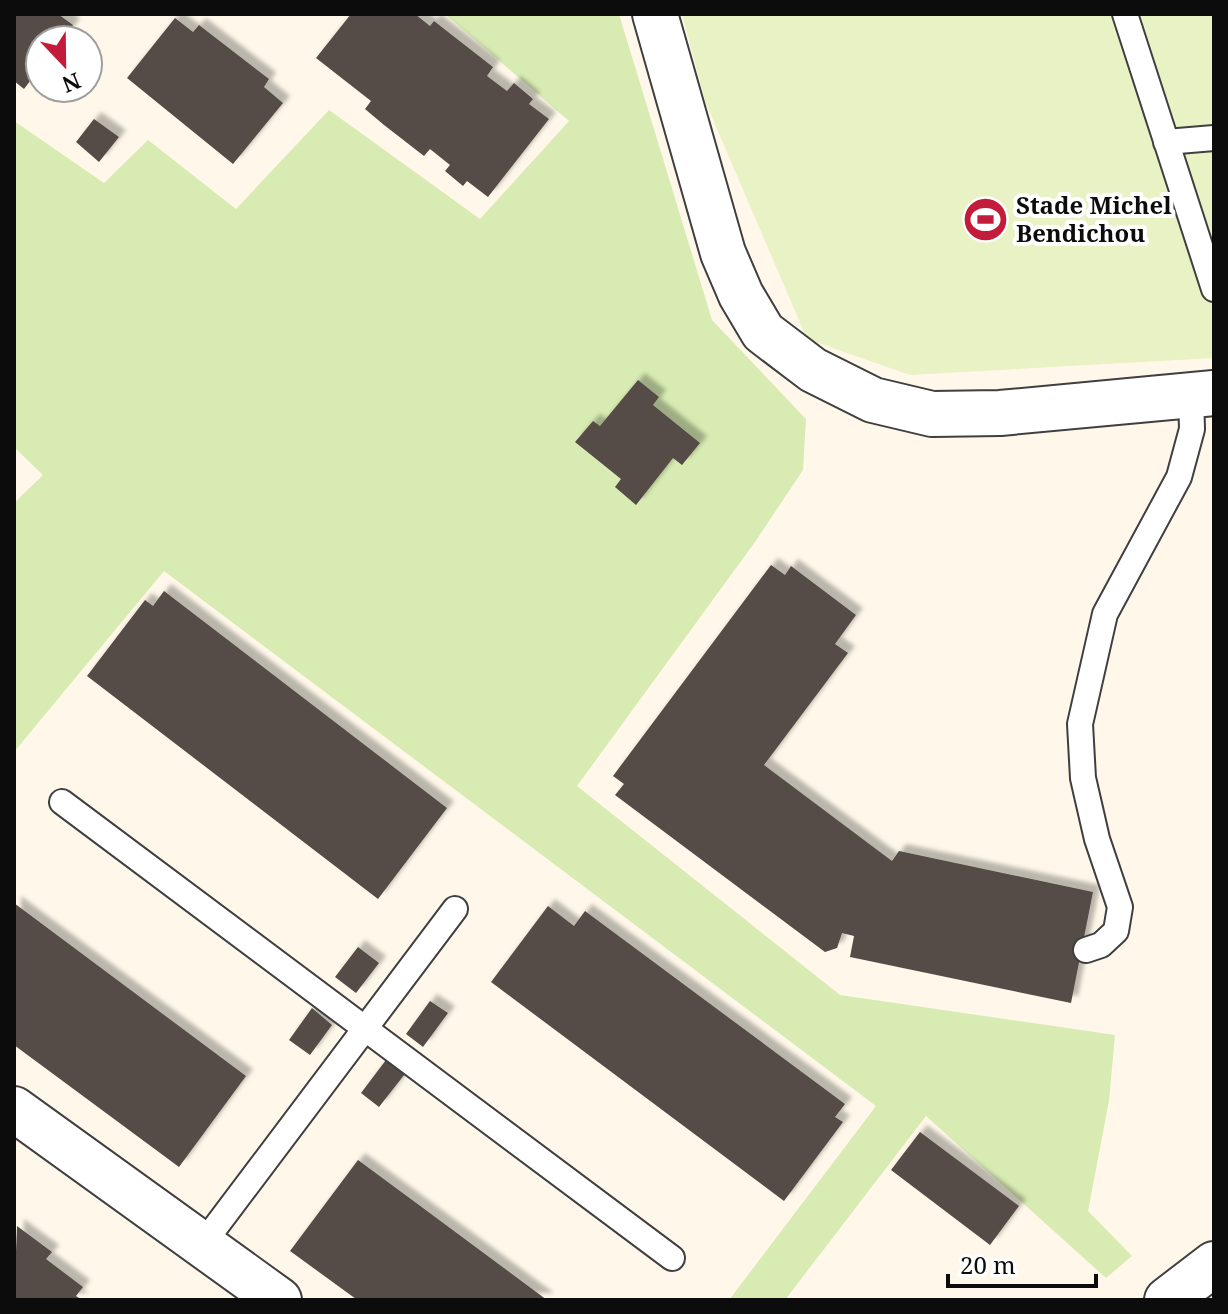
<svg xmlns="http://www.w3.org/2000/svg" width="1228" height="1314" viewBox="0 0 1228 1314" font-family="'Noto Serif',serif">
  <defs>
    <filter id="shadow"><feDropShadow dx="7" dy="-7" stdDeviation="2" flood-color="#0004"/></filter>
  </defs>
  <rect width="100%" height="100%" fill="#fff8ea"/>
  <path fill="#d7ebb2" d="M 445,14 L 619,14 L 712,320 L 806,419 L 803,470 L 755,542 L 577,786 L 840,995 L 1115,1035 L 1109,1101 L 1088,1211 L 1132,1256 L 1106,1278 L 926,1116 L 785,1300 L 729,1300 L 876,1106 L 164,571 L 14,752 L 14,503 L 43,475 L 14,447 L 14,121 L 104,183 L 148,140 L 236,209 L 329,110 L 480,219 L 569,121 Z"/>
  <path fill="#e8f2c4" d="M 682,14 L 1214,14 L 1214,358 L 910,375 L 807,339 L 705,101 Z"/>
  <path fill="#554b47" filter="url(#shadow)" d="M 14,14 L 58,14 L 73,25 L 62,40 L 40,40 L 40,68 L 24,89 L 14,81 Z
    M 351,14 L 415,14 L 430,26 L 434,21 L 493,67 L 487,76 L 507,91 L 514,83 L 533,99 L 529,104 L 549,119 L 488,197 L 467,181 L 463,186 L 445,171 L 450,165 L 430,149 L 424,156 L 384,125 L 365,109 L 371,101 L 316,58 Z
    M 175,18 L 193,32 L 199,25 L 269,79 L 264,87 L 283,103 L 233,164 L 127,78 Z
    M 94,119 L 119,137 L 99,162 L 76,142 Z
    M 638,380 L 659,397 L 653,405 L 700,443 L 682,465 L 673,458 L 636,505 L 615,487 L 621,479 L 575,442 L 593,421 L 600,426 Z
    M 771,565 L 785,575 L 791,566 L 856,615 L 835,644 L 848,653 L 764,765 L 892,861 L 899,851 L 1093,892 L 1071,1003 L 850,957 L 854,936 L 842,933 L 837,948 L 825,952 L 615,795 L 624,784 L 613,776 Z
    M 164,591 L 447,808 L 378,899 L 87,676 L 145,600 L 153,606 Z
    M 14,903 L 246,1076 L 179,1167 L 14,1045 Z
    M 548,906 L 574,926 L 585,911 L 845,1104 L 835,1117 L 843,1122 L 784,1201 L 491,982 Z
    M 358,947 L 379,963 L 356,993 L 335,977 Z
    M 430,1001 L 448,1013 L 423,1047 L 406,1034 Z
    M 312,1008 L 332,1025 L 310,1055 L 289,1040 Z
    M 389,1056 L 408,1070 L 379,1107 L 361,1093 Z
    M 920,1132 L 1019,1206 L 990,1245 L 891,1170 Z
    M 358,1160 L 423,1208 L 547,1300 L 356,1299 L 290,1251 Z
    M 17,1226 L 52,1252 L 46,1259 L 83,1287 L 76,1296 L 82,1300 L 14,1300 Z"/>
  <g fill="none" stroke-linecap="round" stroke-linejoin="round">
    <defs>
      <path id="lane" d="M 1125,14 L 1214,289
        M 1166,142 L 1214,138
        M 62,802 L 672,1258
        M 1086,950 L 1101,945 L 1116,931 L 1120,907 L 1097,839 L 1083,778 L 1080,724 L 1105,614 L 1179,477 L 1192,429 L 1191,395
        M 202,1245 L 455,909"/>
      <path id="street" d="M 655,14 L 723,253 L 741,295 L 763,332 L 813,370 L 873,400 L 932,414 L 1000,413 L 1214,393
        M 14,1109 L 279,1300
        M 1167,1300 L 1214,1264"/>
    </defs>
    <use href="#lane" stroke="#3f3f3f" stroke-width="28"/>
    <use href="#street" stroke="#3f3f3f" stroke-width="48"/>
    <use href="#lane" stroke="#fff" stroke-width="24"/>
    <use href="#street" stroke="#fff" stroke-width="44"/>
  </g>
  <defs>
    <symbol id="stadium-disc" viewBox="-11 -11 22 22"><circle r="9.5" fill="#c31c3a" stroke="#fff"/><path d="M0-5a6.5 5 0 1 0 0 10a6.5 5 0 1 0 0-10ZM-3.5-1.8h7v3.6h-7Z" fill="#fff"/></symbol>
  </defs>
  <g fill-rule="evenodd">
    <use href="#stadium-disc" x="960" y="194" width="51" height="51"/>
  </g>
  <g text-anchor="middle" stroke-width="8" stroke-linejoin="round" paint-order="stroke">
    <g font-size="24" font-weight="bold" fill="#0c0c0c" stroke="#fff" text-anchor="start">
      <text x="1016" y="214">Stade Michel<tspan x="1016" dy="28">Bendichou</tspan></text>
    </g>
  </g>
  <rect width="1228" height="1314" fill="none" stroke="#0c0c0c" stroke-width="32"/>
  <g transform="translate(64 64) rotate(158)"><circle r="38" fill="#ffffff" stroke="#9e9e9e" stroke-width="2"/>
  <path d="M0-6L14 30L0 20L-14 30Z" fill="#c31c3a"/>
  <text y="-12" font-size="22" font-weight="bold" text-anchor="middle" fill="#0c0c0c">N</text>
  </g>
  <path d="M948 1274v12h148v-12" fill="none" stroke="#0c0c0c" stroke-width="4"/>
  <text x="960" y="1274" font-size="24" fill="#0c0c0c" stroke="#ffffff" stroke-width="6" paint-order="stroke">20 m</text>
</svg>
